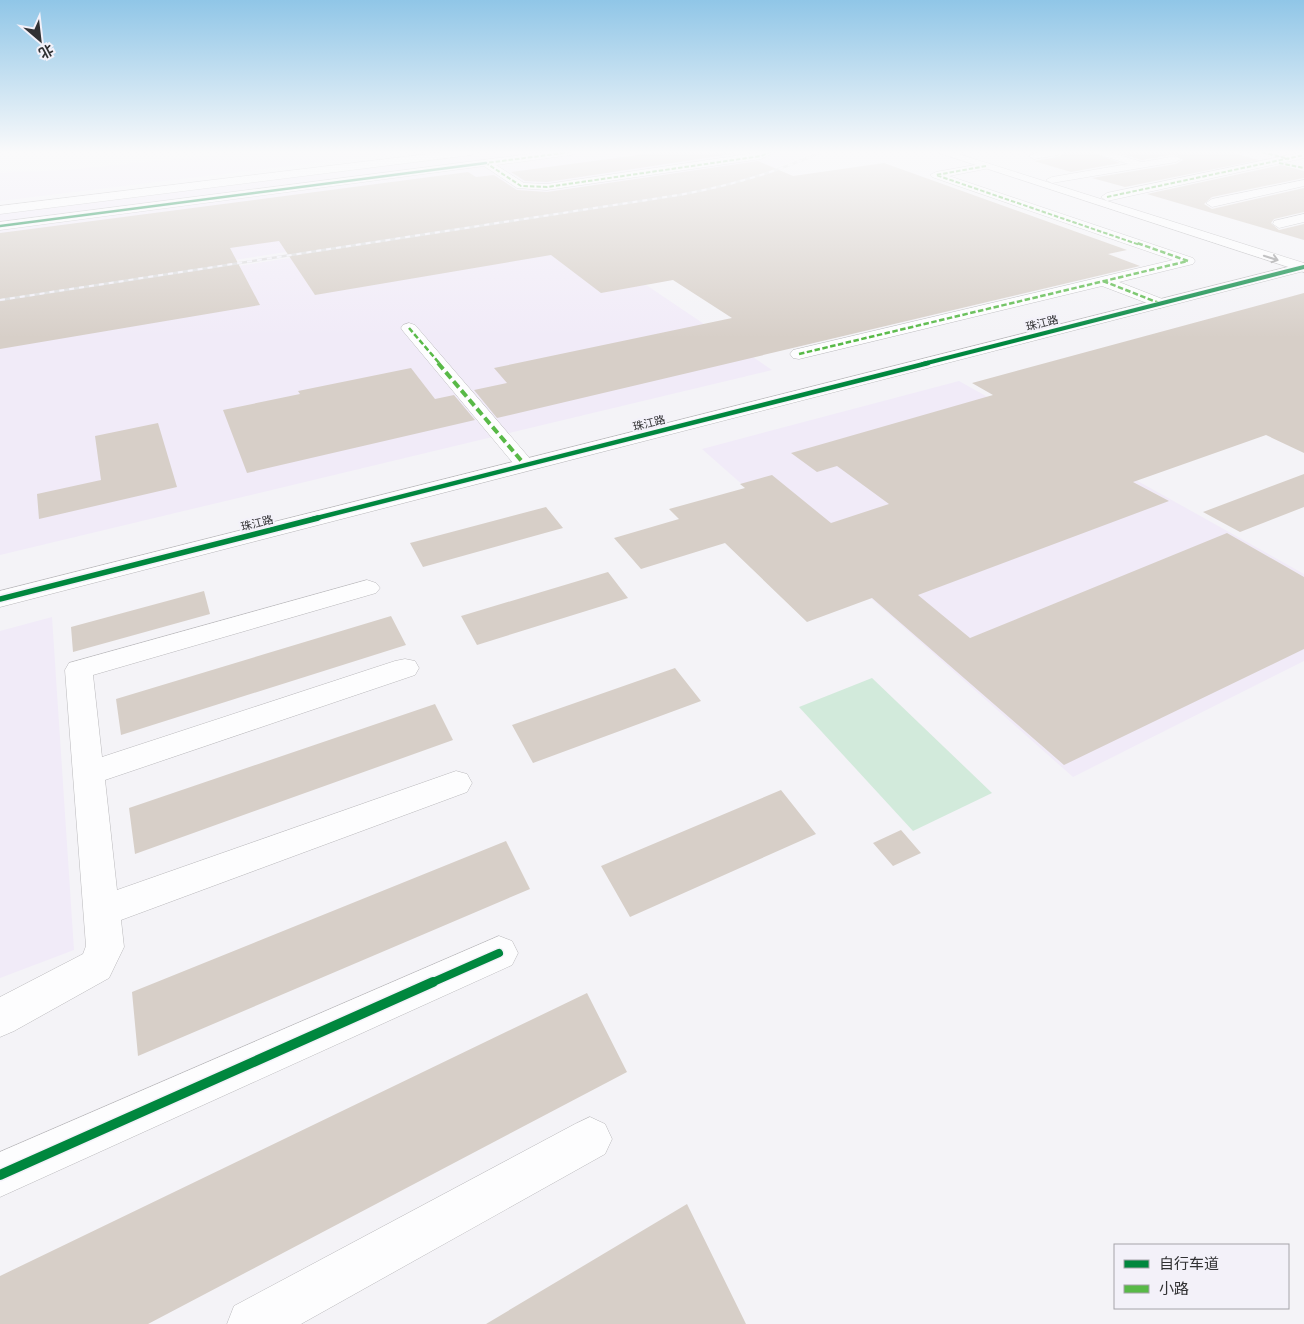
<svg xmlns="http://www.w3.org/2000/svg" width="1304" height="1324" viewBox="0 0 1304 1324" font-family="'Fira Sans','Noto Sans SC',sans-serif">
  <rect width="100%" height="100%" fill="#f4f3f7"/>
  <path fill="#f1ebf8" d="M 245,152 L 405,152 L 0,201 L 0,173 L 66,170 Z
    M 500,152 L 814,152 L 768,170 L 631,199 L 0,296 L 0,214 Z
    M 547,218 L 772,370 L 0,555 L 0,303 Z
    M 959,381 L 1304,574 L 1304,661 L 1073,777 L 702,449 Z
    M 52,617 L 74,950 L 0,978 L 0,631 Z"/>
  <path fill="#d2eadb" d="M 872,678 L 992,793 L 913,831 L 799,707 Z"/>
  <path fill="#d7cfc8" d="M 661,152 L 739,153 L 547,182 L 525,181 L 511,172 Z
    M 1065,152 L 1090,152 L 1120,163 L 1071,172 L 1034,161 L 1058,157 Z
    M 1116,152 L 1229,152 L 1259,160 L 1125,187 L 1092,178 L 1176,164 L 1183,160 L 1176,154 L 1142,160 Z
    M 758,161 L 793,176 L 884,163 L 1127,250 L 1108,254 L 1140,266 L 497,418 L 474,390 L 507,383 L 494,368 L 732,318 L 673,280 L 601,293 L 551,255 L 315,295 L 279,241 L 230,248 L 260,305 L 0,349 L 0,233 L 468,172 L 476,177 L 494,175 L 517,190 L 547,192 Z
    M 1281,165 L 1304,171 L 1304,178 L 1212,197 L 1204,204 L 1212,209 L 1304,188 L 1304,212 L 1274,219 L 1271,223 L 1279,230 L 1304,224 L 1304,240 L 1147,194 Z
    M 1304,293 L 1304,453 L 1266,435 L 1133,482 L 1169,501 L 918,595 L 970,638 L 1227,533 L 1304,577 L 1304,649 L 1064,765 L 872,598 L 807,622 L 725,543 L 641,569 L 614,538 L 679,519 L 669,509 L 745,488 L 740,484 L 772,475 L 831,523 L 889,504 L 837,466 L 817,472 L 791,453 L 993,395 L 972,383 Z
    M 411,368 L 435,399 L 454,395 L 475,420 L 247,473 L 223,410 L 300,394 L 298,391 Z
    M 158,423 L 177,487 L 39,519 L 37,494 L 101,480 L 95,436 Z
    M 1304,474 L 1304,507 L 1240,532 L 1203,512 Z
    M 546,507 L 563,528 L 423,567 L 410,543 Z
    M 608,572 L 628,598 L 477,645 L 461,616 Z
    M 204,591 L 210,614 L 73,652 L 71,627 Z
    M 391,616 L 406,645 L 121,735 L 116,699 Z
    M 675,668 L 701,701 L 533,763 L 512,725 Z
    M 435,704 L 453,740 L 135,854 L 129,808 Z
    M 781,790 L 816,834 L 630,917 L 601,866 Z
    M 901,830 L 921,853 L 893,866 L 873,843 Z
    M 506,841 L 530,889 L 138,1056 L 132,992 Z
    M 587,993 L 627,1072 L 148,1324 L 0,1324 L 0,1276 Z
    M 687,1204 L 746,1324 L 486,1324 Z"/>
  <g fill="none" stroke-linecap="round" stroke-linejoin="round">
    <defs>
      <path id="minor" d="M 545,152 L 576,152 L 571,155 L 496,165 L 524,183 L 547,184 L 761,152 L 775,152 L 761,159 L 547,190 L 517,188 L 484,166 L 0,230 L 0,222 Z
        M 1038,152 L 1063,152 L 1058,155 L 1034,159 L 1029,156 Z
        M 1092,152 L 1109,152 L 1142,162 L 1176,156 L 1181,159 L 1176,162 L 1052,183 L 1046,180 L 1052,177 L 1128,164 Z
        M 1304,152 L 1304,158 L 1107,201 L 1101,197 L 1107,193 Z
        M 986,163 L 990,164 L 991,166 L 990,168 L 949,176 L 1193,258 L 1195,261 L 1193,264 L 1119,282 L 1165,300 L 1168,303 L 1165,306 L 1160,308 L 1102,286 L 799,359 L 793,358 L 790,354 L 793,350 L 1173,260 L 932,177 L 930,175 L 936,172 Z
        M 1304,180 L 1304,186 L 1212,207 L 1206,203 L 1212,199 Z
        M 1304,214 L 1304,222 L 1279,228 L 1273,224 L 1274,221 Z
        M 409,323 L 415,325 L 532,461 L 535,465 L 532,469 L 525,471 L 518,469 L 403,331 L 401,328 L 403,325 Z
        M 367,580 L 376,583 L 380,588 L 376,593 L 93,675 L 102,757 L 395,661 L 405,659 L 415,661 L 419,668 L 415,675 L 105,780 L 117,890 L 456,771 L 467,774 L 472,783 L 467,792 L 121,920 L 124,947 L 109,978 L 14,1031 L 0,1037 L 0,997 L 83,954 L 86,946 L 65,670 L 69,663 Z
        M 499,936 L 512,941 L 518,953 L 512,965 L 0,1197 L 0,1152 Z
        M 590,1117 L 605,1124 L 612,1139 L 605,1154 L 301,1324 L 227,1324 L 234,1306 L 575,1124 Z"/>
      <path id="tertiary" d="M 444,152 L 476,152 L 471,155 L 0,214 L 0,206 Z
        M 1304,263 L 1304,271 L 0,607 L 0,591 Z"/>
      <path id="secondary" d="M 936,152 L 952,152 L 1304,263 L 1304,272 Z"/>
    </defs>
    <use href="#minor" stroke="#bab9bc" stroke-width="1"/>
    <use href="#tertiary" stroke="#bab9bc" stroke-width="1"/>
    <use href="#secondary" stroke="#bab9bc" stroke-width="1"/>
    <use href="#minor" fill="#fdfdfe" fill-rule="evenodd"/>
    <use href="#tertiary" fill="#fdfdfe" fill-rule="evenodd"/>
    <use href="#secondary" fill="#fdfdfe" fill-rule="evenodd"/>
    <defs>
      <path id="rail" d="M 0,300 L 679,195 C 728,186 775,173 821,152"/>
    </defs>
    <use href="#rail" stroke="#dbdbdc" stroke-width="2.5"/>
    <use href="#rail" stroke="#f3f1f9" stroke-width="2" stroke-dasharray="5" stroke-linecap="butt"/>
    <path stroke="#58b947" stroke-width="2" stroke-dasharray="4.5 2" stroke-linecap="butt" d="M 571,152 L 486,163 L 521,186 L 547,187 L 761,156 L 770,152
      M 1262,152 L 1289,159
      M 1279,163 L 1304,168
      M 986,166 L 936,175 L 1140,245
      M 1107,197 L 1304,155"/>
    <path stroke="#58b947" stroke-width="2.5" stroke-dasharray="5.5 2.5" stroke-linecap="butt" d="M 1103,281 L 1159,303
      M 409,328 L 440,364
      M 799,354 L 1188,261 L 1137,243"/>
    <path stroke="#58b947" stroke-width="4" stroke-dasharray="8 4" stroke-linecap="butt" d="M 438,363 L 525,465"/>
    <defs>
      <path id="cycleway-far5" d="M 0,226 L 486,163"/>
      <path id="cycleway-far4" d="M 923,364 L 1304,267"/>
      <path id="cycleway-far3" d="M 313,519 L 928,363"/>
      <path id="cycleway-far2" d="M 0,599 L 318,518"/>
      <path id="cycleway-far1" d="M 431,983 L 499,953"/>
      <path id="cycleway" d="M 0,1175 L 433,982"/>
    </defs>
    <use href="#cycleway-far5" stroke="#f3f1f9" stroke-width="4"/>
    <use href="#cycleway-far4" stroke="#f3f1f9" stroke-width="5.5"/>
    <use href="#cycleway-far3" stroke="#f3f1f9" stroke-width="7"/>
    <use href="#cycleway-far2" stroke="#f3f1f9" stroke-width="9"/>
    <use href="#cycleway-far1" stroke="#f3f1f9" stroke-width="11"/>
    <use href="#cycleway" stroke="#f3f1f9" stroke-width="13"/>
    <use href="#cycleway-far5" stroke="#00873e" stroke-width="2.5"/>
    <use href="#cycleway-far4" stroke="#00873e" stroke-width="4"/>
    <use href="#cycleway-far3" stroke="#00873e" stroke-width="4.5"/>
    <use href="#cycleway-far2" stroke="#00873e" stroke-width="5.5"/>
    <use href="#cycleway-far1" stroke="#00873e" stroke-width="8"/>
    <use href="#cycleway" stroke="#00873e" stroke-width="10"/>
  </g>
  <defs><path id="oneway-shaft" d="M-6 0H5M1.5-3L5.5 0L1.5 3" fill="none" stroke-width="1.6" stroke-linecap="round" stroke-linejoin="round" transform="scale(1.25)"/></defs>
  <use stroke="#979798" href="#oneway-shaft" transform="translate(1271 258) rotate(18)"/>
  <linearGradient id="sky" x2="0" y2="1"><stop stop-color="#90c6e7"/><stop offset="0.45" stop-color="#fafafb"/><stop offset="1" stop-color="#fafafb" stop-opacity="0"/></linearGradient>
  <rect width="1304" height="338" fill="url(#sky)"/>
  <g text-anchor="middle" stroke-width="4.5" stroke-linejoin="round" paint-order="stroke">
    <g font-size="11" fill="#313133" stroke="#f3f1f9">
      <text transform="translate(1042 323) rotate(-14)" y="4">珠江路</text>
      <text transform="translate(649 423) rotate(-14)" y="4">珠江路</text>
      <text transform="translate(257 523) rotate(-14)" y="4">珠江路</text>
    </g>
  </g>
  <rect x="1114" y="1244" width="175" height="65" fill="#f3f1f9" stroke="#a5a4aa"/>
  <rect x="1124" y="1260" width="25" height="8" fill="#00873e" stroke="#a5a4aa"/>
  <text x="1159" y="1269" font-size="15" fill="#313133">自行车道</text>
  <rect x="1124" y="1285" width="25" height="8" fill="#58b947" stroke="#a5a4aa"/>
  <text x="1159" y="1294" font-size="15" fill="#313133">小路</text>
  <g transform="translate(40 40) rotate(152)" stroke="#f3f1f9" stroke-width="4" paint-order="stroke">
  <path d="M0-4L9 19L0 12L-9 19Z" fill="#313133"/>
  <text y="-8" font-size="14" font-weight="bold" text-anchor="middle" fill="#313133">北</text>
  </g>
</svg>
